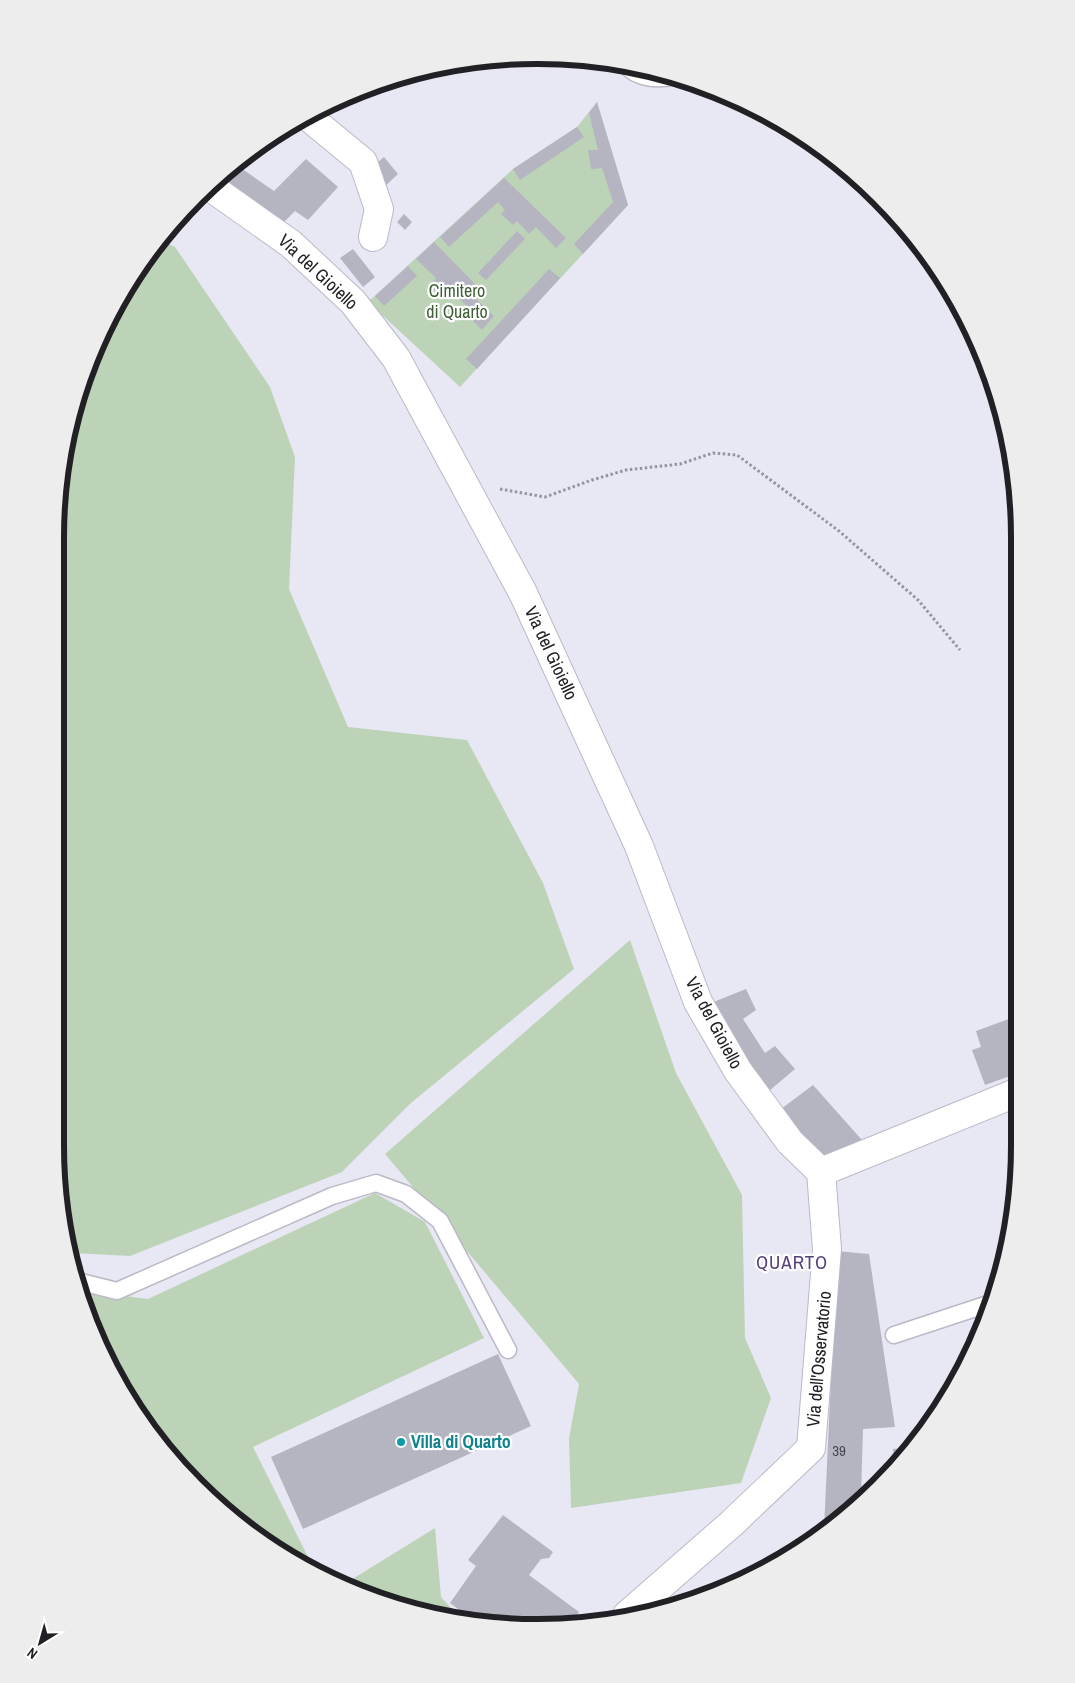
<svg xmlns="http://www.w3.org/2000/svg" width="1075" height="1683" viewBox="0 0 1075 1683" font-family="'Archivo Narrow',sans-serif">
  <rect width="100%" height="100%" fill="#e7e8f4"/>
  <path fill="#bdd3b7" d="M 597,102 L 628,205 L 460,387 L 368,302 L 513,169 L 577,127 Z
    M 159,239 L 175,247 L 270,387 L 295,457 L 289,589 L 348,727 L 467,740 L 543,883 L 574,969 L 411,1103 L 342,1172 L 130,1256 L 73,1253 L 55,1145 L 59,475 L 92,353 L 155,244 Z
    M 630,940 L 676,1073 L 742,1195 L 745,1338 L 771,1398 L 741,1483 L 571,1508 L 569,1438 L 579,1384 L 385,1154 Z
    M 375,1193 L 425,1222 L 484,1338 L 253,1447 L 312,1565 L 244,1528 L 136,1414 L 81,1300 L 79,1290 L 148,1299 Z
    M 435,1528 L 441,1597 L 460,1618 L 382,1602 L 346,1583 Z"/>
  <path fill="#b4b5c1" d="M 597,102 L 628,205 L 583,254 L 574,244 L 613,202 L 602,168 L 591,169 L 588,150 L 598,150 L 589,113 Z
    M 577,127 L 584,137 L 520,180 L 513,169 Z
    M 384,157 L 398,174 L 382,189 L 367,171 Z
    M 306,159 L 338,187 L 308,220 L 295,211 L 280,226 L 216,178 L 235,164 L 274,191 Z
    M 504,178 L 566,238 L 556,248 L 536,227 L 529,234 L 517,221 L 513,225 L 501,214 L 505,210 L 498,202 L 449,247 L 440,237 Z
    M 404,214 L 412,222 L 405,230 L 397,222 Z
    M 517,231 L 525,239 L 486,280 L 478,273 Z
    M 434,242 L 478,287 L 471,294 L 494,316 L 482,330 L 465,313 L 469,308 L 450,290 L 442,298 L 430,286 L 436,278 L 416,259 Z
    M 353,249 L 375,277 L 363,287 L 340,258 Z
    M 408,266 L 417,276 L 384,306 L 375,296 Z
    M 549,269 L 560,278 L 477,369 L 466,359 Z
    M 746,989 L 756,1010 L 743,1019 L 765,1053 L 775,1046 L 795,1069 L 763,1096 L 711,1003 Z
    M 1017,1016 L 1016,1074 L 985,1085 L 972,1050 L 981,1047 L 976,1031 Z
    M 813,1085 L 862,1140 L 821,1165 L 777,1112 Z
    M 837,1251 L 869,1254 L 895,1427 L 863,1429 L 861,1495 L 824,1529 Z
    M 498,1354 L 531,1426 L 303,1529 L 271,1457 Z
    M 912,1447 L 897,1461 L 894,1461 L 893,1449 Z
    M 503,1515 L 553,1552 L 549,1558 L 541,1559 L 529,1575 L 579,1612 L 573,1620 L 506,1627 L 474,1621 L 450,1603 L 476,1566 L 468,1560 Z"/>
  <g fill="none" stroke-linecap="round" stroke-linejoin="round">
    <defs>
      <path id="lane" d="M 626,65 C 637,80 660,80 675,76
        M 77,1281 L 117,1291 L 332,1196 L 376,1183 L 406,1194 L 440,1221 L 508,1350
        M 894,1335 L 991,1303"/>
      <path id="street" d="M 306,115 L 363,162 L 379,209 L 373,237
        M 209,186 L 291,244 L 353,302 L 396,358 L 523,593 L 639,846 L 698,1002 L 738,1071 L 790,1142 L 821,1172
        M 627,1615 L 731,1524 L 811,1448 L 827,1249 L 821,1172 L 1016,1093"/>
    </defs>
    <use href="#lane" stroke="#b9bac6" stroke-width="19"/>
    <use href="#street" stroke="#b9bac6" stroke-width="30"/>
    <path stroke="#94959e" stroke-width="3" stroke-dasharray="2.5 2.5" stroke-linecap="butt" d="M 500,489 L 545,497 L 592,480 L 626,470 L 680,464 L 713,453 L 737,455 L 839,531 L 918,600 L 960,650"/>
    <use href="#lane" stroke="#fff" stroke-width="16"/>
    <use href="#street" stroke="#fff" stroke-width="28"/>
  </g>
  <circle fill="#0f9aa8" stroke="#fff" stroke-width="2" cx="401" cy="1442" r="5"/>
  <g text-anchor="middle" stroke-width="4.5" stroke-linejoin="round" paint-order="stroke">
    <g font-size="15" fill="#46464c">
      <text x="839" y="1456">39</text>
    </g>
    <g font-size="18" fill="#212125" stroke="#fff">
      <text transform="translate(318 272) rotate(43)" y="6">Via del Gioiello</text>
      <text transform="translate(551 653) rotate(65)" y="6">Via del Gioiello</text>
      <text transform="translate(714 1023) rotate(62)" y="6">Via del Gioiello</text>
      <text transform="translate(819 1359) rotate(-85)" y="6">Via dell'Osservatorio</text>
    </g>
    <g font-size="18" fill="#3e5f36" stroke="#fff">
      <text x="457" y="297">Cimitero<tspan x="457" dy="21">di Quarto</tspan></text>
    </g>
    <g font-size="18" font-weight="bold" fill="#0d838f" stroke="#fff" text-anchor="start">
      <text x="411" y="1448">Villa di Quarto</text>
    </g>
    <g font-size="19" letter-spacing="1" fill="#56407d" stroke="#fff">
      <text x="792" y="1269">QUARTO</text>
    </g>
  </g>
  <path d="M0 0H1075V1683H0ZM537 64H538A473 473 0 0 1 1011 537V1146A473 473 0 0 1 538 1619H537A473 473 0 0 1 64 1146V537A473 473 0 0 1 537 64Z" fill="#ededee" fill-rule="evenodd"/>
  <path fill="none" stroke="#212125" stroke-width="6" d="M537 64H538A473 473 0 0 1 1011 537V1146A473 473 0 0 1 538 1619H537A473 473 0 0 1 64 1146V537A473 473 0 0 1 537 64Z"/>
  <g transform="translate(40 1643) rotate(217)" stroke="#ffffff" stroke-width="4" paint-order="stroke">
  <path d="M0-4L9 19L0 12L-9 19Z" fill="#212125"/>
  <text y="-8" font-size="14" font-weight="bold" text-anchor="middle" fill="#212125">N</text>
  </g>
</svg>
